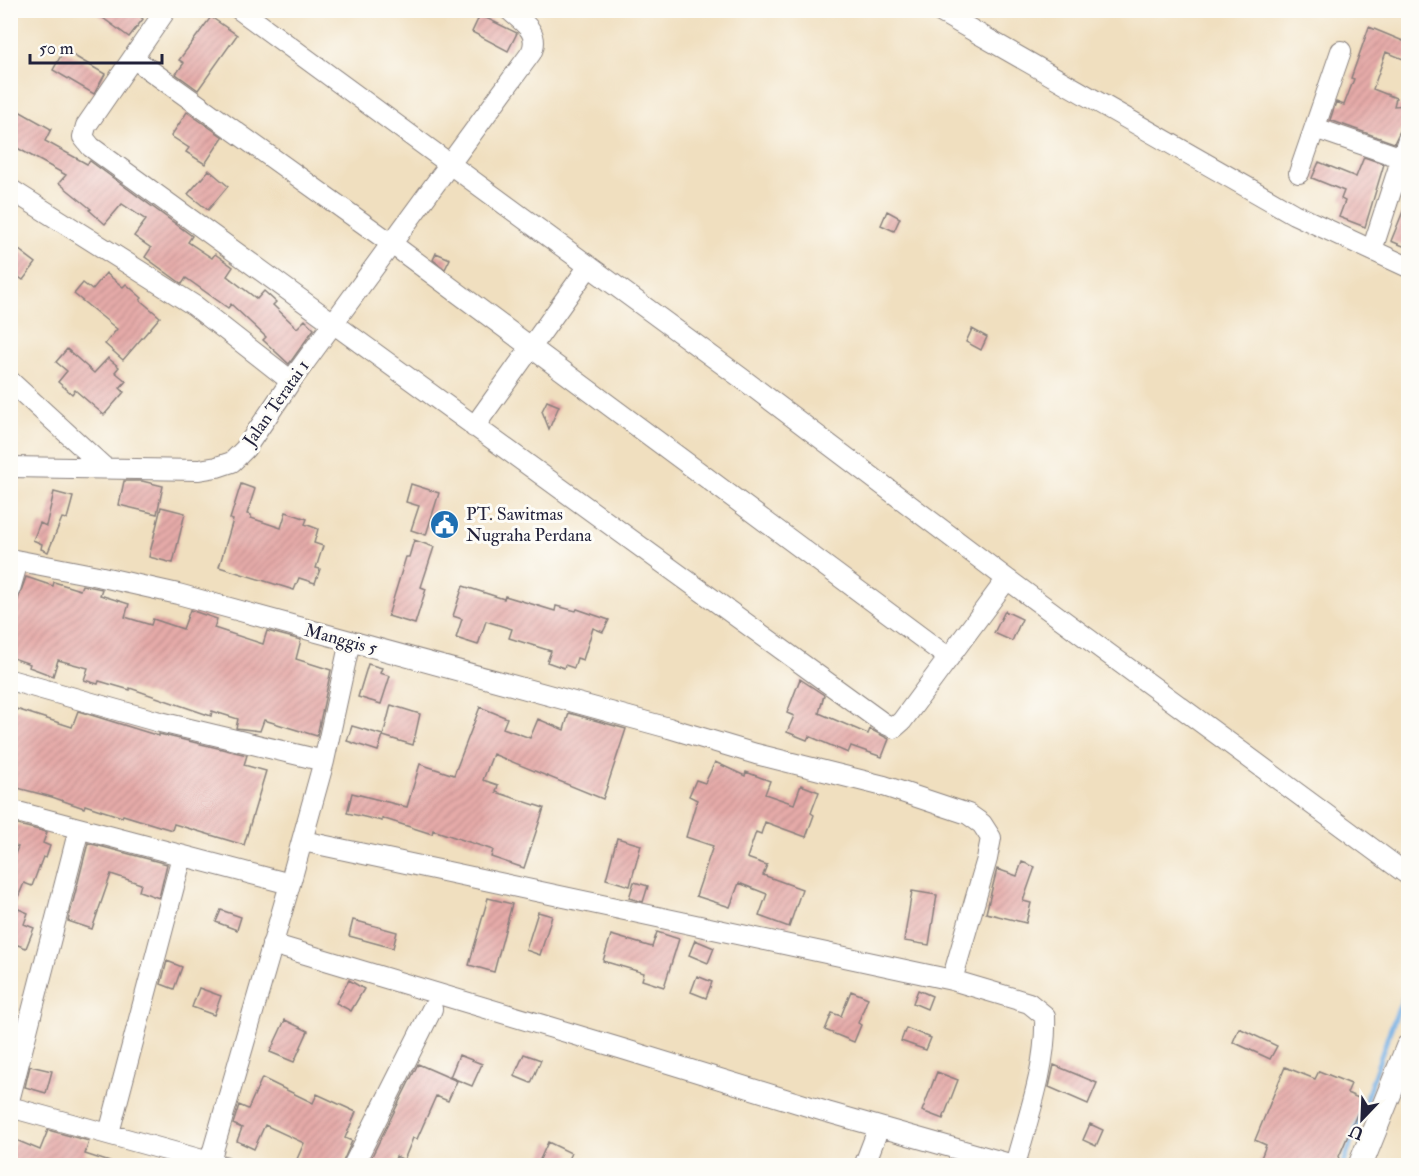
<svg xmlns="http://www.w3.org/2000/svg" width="1419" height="1176" viewBox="0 0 1419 1176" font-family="'IM FELL Double Pica',serif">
  <defs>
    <pattern id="building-hatch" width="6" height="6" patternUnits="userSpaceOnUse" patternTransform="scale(1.5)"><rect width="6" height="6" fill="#e5aaa8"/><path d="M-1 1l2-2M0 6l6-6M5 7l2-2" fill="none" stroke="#c49292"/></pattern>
  </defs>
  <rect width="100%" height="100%" fill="#fdfcf7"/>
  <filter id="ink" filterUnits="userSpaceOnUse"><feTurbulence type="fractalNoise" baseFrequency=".0167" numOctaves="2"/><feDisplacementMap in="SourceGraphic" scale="12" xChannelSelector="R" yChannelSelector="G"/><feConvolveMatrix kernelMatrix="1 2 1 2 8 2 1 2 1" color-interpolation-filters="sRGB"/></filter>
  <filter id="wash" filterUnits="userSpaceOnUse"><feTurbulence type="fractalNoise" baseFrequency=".008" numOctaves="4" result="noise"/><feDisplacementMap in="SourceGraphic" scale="24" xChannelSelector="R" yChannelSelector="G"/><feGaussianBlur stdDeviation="1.35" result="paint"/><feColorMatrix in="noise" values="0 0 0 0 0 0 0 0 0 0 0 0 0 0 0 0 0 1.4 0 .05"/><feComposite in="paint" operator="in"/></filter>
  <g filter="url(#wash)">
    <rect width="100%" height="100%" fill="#f0dfbf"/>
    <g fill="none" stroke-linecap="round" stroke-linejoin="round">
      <path stroke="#72aee3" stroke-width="5" d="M 1343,1166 L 1389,1033 L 1408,986"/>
    </g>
    <g id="blocks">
      <path fill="url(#building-hatch)" d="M 92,10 L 132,10 L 143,19 L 129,37 Z
        M 480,15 L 517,33 L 508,51 L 472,32 Z
        M 211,17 L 237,35 L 198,90 L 176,74 L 184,63 L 179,60 Z
        M 1369,27 L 1408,43 L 1408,61 L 1386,52 L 1373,89 L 1396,98 L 1394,106 L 1407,105 L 1401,125 L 1407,127 L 1400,131 L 1394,143 L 1330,120 L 1336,102 L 1344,105 L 1354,79 L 1351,78 Z
        M 64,50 L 105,74 L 94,94 L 53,70 Z
        M 10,106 L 51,129 L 45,141 L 87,164 L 90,161 L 192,236 L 188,242 L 212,258 L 215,254 L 233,267 L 227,276 L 257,299 L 264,291 L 276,302 L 273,305 L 297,328 L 305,320 L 314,329 L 289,364 L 263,340 L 266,337 L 231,304 L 228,308 L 186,278 L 182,284 L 145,257 L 151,248 L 134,236 L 146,220 L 122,204 L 105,224 L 89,210 L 91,209 L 59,183 L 66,175 L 10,144 Z
        M 187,112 L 223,137 L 205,164 L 186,152 L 189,148 L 171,136 Z
        M 1364,157 L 1384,164 L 1365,227 L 1339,217 L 1345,201 L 1341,199 L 1344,191 L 1312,178 L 1319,162 L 1356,177 Z
        M 209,170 L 228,186 L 208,210 L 188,194 Z
        M 1408,199 L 1408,248 L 1391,241 Z
        M 887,211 L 900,218 L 894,231 L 881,225 Z
        M 10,243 L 36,263 L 23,280 L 10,271 Z
        M 436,253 L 450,259 L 445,269 L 433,260 Z
        M 106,273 L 123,287 L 126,284 L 142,298 L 140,300 L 160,317 L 123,360 L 105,344 L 117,329 L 74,294 L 83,283 L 92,290 Z
        M 972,329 L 987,337 L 981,350 L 966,342 Z
        M 67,349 L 94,373 L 108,358 L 119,367 L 115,372 L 126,381 L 120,388 L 124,392 L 104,415 L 75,390 L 72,394 L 58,382 L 67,371 L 56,362 Z
        M 547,401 L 559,406 L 549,429 L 542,411 Z
        M 124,481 L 142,481 L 163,486 L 157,514 L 119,505 Z
        M 241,484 L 255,489 L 247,514 L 251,515 L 251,518 L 281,528 L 286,512 L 307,519 L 305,524 L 318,529 L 314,543 L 323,546 L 316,568 L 320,569 L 315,583 L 299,578 L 294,590 L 219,567 L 233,520 L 230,519 Z
        M 411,484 L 439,493 L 426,535 L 411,530 L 419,506 L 406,502 Z
        M 54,492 L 73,497 L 67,519 L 62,518 L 48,552 L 41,549 L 42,544 L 33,540 L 40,523 L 46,526 Z
        M 161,507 L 185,513 L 173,563 L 149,557 Z
        M 414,540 L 434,547 L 421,587 L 426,589 L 415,624 L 388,616 L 406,557 L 409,557 Z
        M 26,577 L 53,586 L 54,582 L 80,590 L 82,585 L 102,589 L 100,595 L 129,604 L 125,617 L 151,625 L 153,619 L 183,629 L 190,610 L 217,619 L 214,628 L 263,644 L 267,631 L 301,640 L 296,659 L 331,670 L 317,736 L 264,720 L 260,731 L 236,728 L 238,719 L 212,711 L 211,716 L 130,688 L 130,690 L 99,681 L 98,684 L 84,680 L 88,668 L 58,660 L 53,676 L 29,667 L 30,664 L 10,657 L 10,636 L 18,615 L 13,613 Z
        M 463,586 L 504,599 L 505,596 L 555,611 L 556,606 L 576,611 L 577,609 L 609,620 L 603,632 L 593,628 L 583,660 L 577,658 L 574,668 L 565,665 L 564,668 L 547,662 L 551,651 L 509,638 L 512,629 L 486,621 L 478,645 L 456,638 L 462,619 L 453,616 Z
        M 1005,611 L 1022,619 L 1012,641 L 994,633 Z
        M 368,664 L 382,668 L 380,673 L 390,676 L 381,704 L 358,697 Z
        M 800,679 L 824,695 L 819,713 L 868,734 L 870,729 L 889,739 L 882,757 L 851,746 L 848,753 L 809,736 L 807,740 L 787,732 L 794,716 L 787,713 Z
        M 391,705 L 420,714 L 413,745 L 383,736 Z
        M 10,707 L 72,727 L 78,711 L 159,736 L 159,734 L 247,755 L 244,765 L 266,771 L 244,845 L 174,824 L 172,830 L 123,815 L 122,817 L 85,805 L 84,808 L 52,797 L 10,786 Z
        M 480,707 L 507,718 L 503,728 L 530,738 L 538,719 L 564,730 L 569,713 L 626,729 L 603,799 L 493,754 L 483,780 L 498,785 L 496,792 L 544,808 L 524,868 L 491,857 L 493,850 L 433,830 L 432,834 L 382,818 L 382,821 L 347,813 L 352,793 L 407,807 L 420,764 L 454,775 Z
        M 352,726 L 383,735 L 378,751 L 347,741 Z
        M 715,762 L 745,776 L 746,772 L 770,781 L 765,794 L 794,804 L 801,785 L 819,792 L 811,813 L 814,815 L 806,837 L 765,822 L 761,834 L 756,832 L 747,858 L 767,865 L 763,875 L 802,889 L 789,927 L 759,916 L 767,894 L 739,883 L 730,907 L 696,896 L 713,846 L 686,837 L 697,800 L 689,796 L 696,780 L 705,783 Z
        M 10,823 L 47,832 L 43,843 L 50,846 L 46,858 L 43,857 L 32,886 L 24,883 L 14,907 L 28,913 L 24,924 L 34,928 L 26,948 L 15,944 L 11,955 L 10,865 L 18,847 L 10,844 Z
        M 617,838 L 641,845 L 630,886 L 606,879 Z
        M 88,843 L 167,864 L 159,898 L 139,891 L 141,884 L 111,874 L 92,929 L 68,921 Z
        M 1022,862 L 1035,867 L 1023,901 L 1031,903 L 1026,923 L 986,913 L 997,869 L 1017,876 Z
        M 634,882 L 648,886 L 643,902 L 629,898 Z
        M 912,891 L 937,895 L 929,945 L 904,941 Z
        M 488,898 L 512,904 L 494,972 L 469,965 Z
        M 221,910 L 241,917 L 237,930 L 216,922 Z
        M 538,912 L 552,916 L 540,955 L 526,950 Z
        M 353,920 L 397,932 L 393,948 L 349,936 Z
        M 657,932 L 679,939 L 664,987 L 642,980 L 644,973 L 603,961 L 611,935 L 652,947 Z
        M 695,940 L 714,948 L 708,963 L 689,955 Z
        M 167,961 L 182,967 L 174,989 L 161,984 Z
        M 697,976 L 712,982 L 706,998 L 691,992 Z
        M 349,980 L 364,989 L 351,1011 L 336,1003 Z
        M 199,988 L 221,996 L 214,1015 L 192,1007 Z
        M 918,990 L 932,996 L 927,1009 L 913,1003 Z
        M 851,991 L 868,998 L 858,1023 L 861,1025 L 854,1042 L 825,1030 L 832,1013 L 841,1016 Z
        M 285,1020 L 308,1031 L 294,1062 L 270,1052 Z
        M 906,1028 L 931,1038 L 926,1050 L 901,1041 Z
        M 1239,1028 L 1277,1046 L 1270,1059 L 1233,1042 Z
        M 524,1054 L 541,1060 L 531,1083 L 514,1076 Z
        M 459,1055 L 482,1064 L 472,1086 L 450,1077 Z
        M 418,1064 L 457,1081 L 448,1101 L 436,1096 L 417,1139 L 413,1138 L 404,1160 L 396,1156 L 395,1160 L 407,1166 L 367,1166 Z
        M 1054,1065 L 1097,1083 L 1088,1104 L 1049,1087 Z
        M 30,1066 L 52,1071 L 46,1093 L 25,1087 Z
        M 1285,1067 L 1315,1079 L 1319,1071 L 1351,1084 L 1347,1093 L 1363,1100 L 1335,1166 L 1258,1166 L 1266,1145 L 1255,1140 Z
        M 937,1072 L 958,1080 L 943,1119 L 922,1111 Z
        M 262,1078 L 313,1103 L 317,1094 L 356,1112 L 345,1138 L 352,1141 L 341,1166 L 294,1166 L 304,1143 L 265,1125 L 254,1149 L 237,1141 L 242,1128 L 233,1124 L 239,1105 L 248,1109 Z
        M 1090,1124 L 1103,1130 L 1096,1146 L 1083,1140 Z
        M 48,1130 L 89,1141 L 85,1154 L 110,1162 L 110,1166 L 10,1166 L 10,1153 L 16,1140 L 40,1150 Z
        M 548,1142 L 571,1153 L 565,1166 L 537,1166 Z"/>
    </g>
  </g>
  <g filter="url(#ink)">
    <use href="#blocks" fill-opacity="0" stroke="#89807d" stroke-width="1.5"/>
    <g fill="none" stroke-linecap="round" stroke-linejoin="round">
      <defs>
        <path id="minor" d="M 166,10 L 86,126 L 83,137 L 91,147 L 883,723 L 894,728 L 902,721 L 1007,579
          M 240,10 L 740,377 L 1007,579 L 1408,875
          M 937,10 L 1294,214 L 1408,267
          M 133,58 L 392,244 L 949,658
          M 1315,128 L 1408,160
          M 1299,173 L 1341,51
          M 10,189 L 195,306 L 291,381
          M 1372,250 L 1408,139
          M 10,381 L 105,468
          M 474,427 L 589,266
          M 10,467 L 199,470 L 217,467 L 232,462 L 245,449 L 291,381 L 531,53 C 541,33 523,22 509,10
          M 10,559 L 98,576 L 178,594 L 669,728 L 756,754 L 884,786 L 968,814 L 982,824 L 991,838 L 987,859 L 952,980
          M 10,589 L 18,561
          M 10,680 L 156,721 L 324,761
          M 10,810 L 290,884 L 210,1161
          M 303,841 L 952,980 L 1029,1003 L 1045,1016 C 1047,1066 1028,1117 1015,1165
          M 290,884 L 324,761 L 350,641
          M 272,944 L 626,1050 L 827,1112 L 1017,1166
          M 10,1097 L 79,829
          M 10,1107 L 224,1166
          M 109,1133 L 182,856
          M 353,1166 L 432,1009
          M 864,1166 L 879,1127"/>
        <path id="tertiary" d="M 1360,1166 L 1408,1047"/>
      </defs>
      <use href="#minor" stroke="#89807d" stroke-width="22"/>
      <use href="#tertiary" stroke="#89807d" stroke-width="26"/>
      <use href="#minor" stroke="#fff" stroke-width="20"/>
      <use href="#tertiary" stroke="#fff" stroke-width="24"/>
    </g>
  </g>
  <defs>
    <symbol id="civic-disc" viewBox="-11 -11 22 22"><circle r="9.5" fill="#1f6fb2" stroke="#fdfcf7"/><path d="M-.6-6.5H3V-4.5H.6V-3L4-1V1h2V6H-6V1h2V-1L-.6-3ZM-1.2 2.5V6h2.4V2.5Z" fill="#fff"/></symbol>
  </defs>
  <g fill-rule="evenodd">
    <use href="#civic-disc" x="428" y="508" width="33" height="33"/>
  </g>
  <g text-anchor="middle" stroke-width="6" stroke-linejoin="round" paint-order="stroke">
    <g font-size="18" fill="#22223b" stroke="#fdfcf7">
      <text transform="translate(276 403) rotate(-55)" y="6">Jalan Teratai 1</text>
      <text transform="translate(341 639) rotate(15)" y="6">Manggis 5</text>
    </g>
    <g font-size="18" fill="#22223b" stroke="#fdfcf7" text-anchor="start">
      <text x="466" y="520">PT. Sawitmas<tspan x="466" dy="21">Nugraha Perdana</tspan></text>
    </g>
  </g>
  <rect width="1419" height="1176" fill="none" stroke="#fdfcf7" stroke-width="36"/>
  <g transform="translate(1362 1119) rotate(203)" stroke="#fdfcf7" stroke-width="4.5" paint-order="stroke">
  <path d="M0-4.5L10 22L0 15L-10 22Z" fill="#22223b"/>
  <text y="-9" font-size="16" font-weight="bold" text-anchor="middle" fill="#22223b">U</text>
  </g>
  <path d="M30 54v9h132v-9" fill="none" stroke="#22223b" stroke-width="3"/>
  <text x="39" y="54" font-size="18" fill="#22223b" stroke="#fdfcf7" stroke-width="4.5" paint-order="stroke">50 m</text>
</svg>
